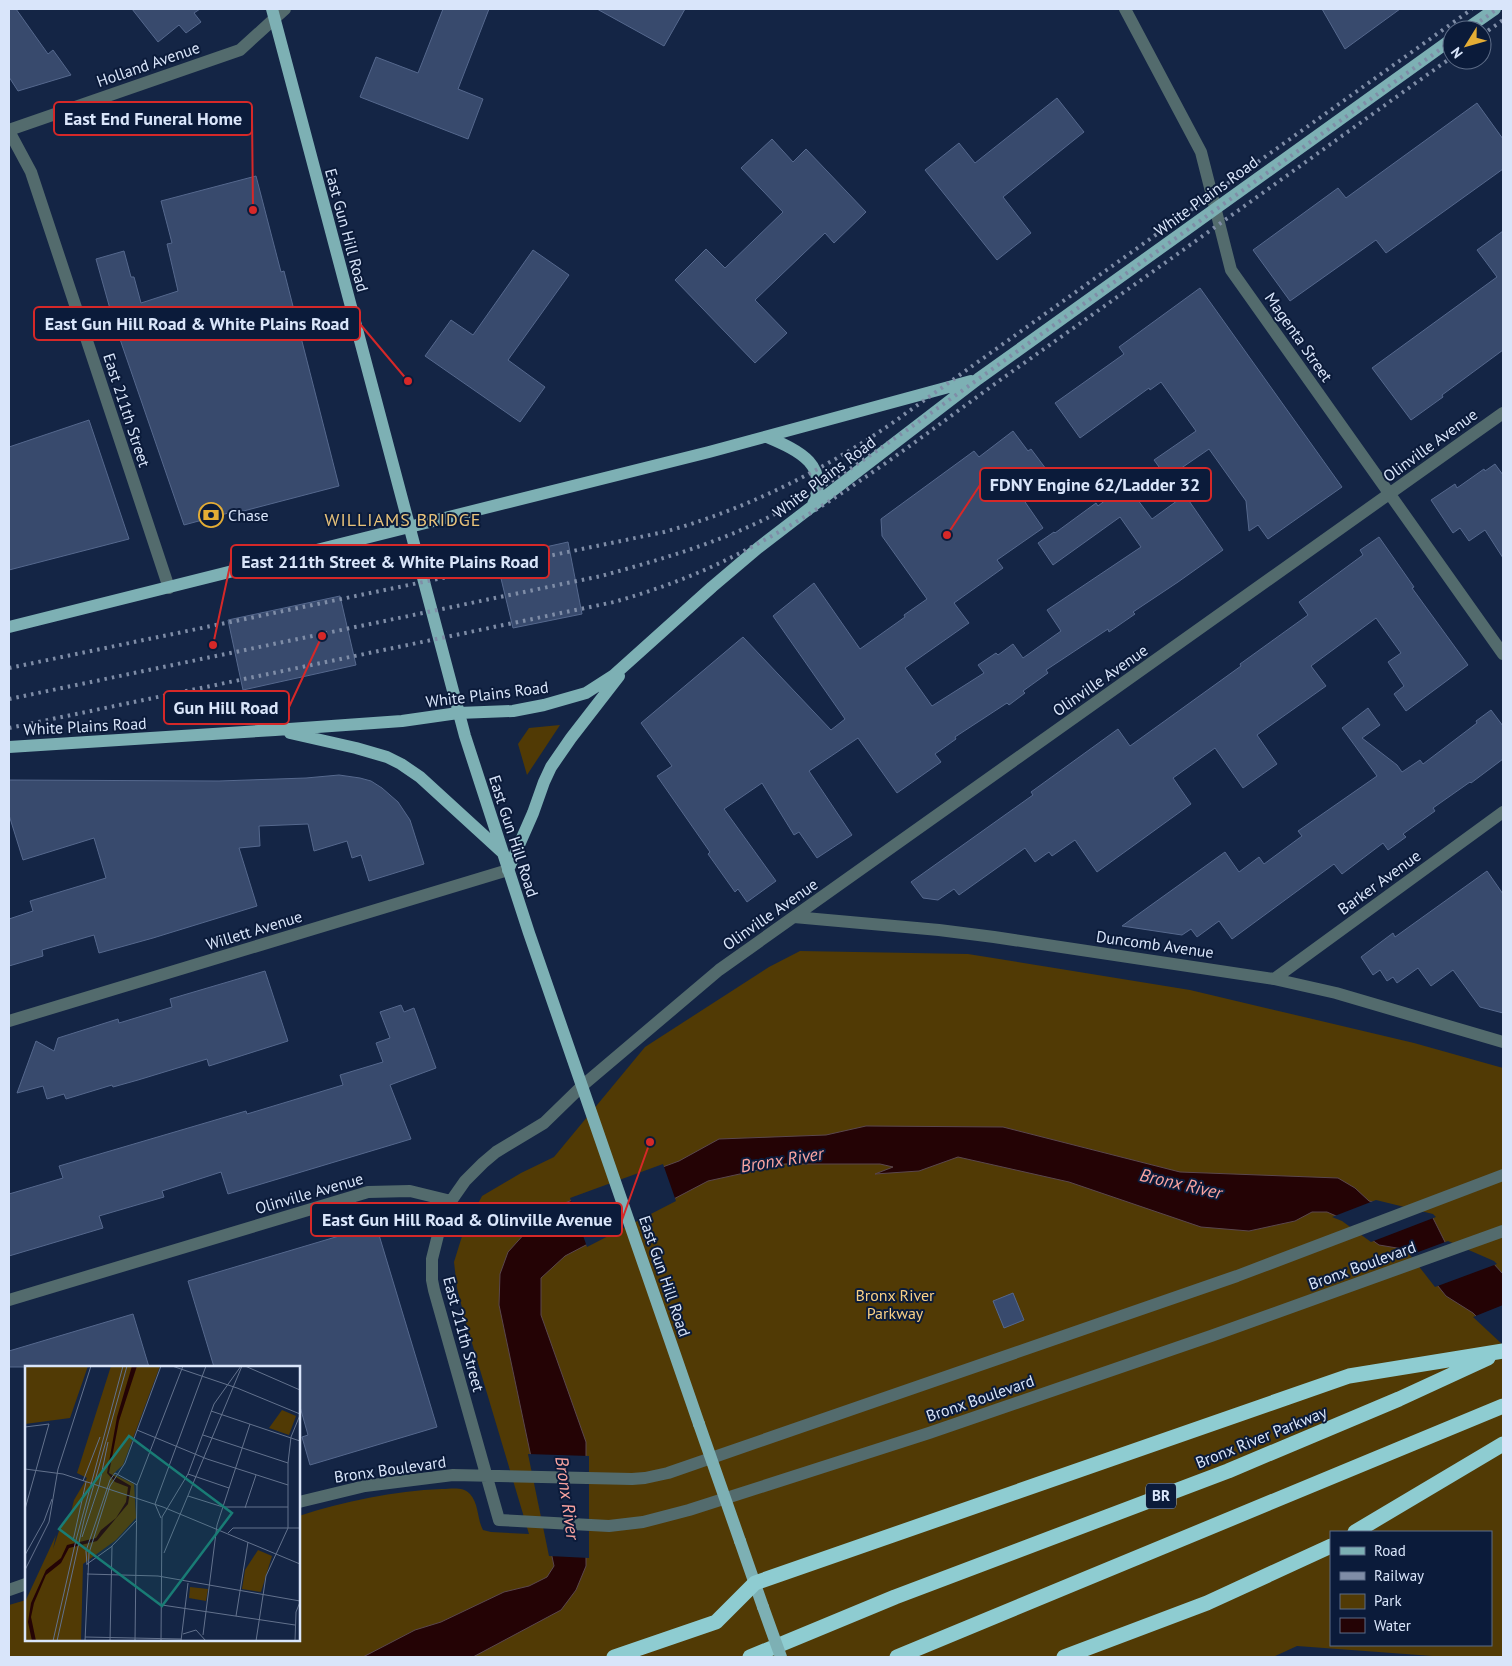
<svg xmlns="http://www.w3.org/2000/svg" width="1512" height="1666" viewBox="0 0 1512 1666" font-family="'PT Sans',sans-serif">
  <rect width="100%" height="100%" fill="#142545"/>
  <path fill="#513a05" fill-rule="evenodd" d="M 560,725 L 527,775 L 518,744 L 529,728 Z
    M 800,951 L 968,954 L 1190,990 L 1414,1043 L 1503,1068 L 1503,1657 L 1446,1657 L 1297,1646 L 1273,1657 L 9,1657 L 9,1605 L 26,1600 L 26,1640 L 299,1640 L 299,1516 C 345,1501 393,1491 442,1489 C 451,1489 463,1486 470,1494 C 479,1504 477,1519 483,1530 L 491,1532 L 529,1534 L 466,1323 L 457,1288 L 454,1262 L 463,1233 L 482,1196 L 521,1173 L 554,1157 L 645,1047 L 769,967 ZM 1331,1532 L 1491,1532 L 1491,1645 L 1331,1645 Z"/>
  <path fill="#240305" stroke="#5a474e" d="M 866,1126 L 1003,1127 L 1180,1172 L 1338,1178 L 1355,1188 L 1369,1201 L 1432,1216 L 1446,1244 L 1493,1263 L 1503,1274 L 1503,1343 L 1473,1313 L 1446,1296 L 1409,1250 L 1379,1245 L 1343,1219 L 1327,1212 L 1312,1212 L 1295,1221 L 1249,1231 L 1201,1227 L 1069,1182 L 958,1157 L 919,1171 L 875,1174 L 893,1167 L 880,1164 L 785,1164 L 708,1181 L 565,1256 L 541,1278 L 541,1315 L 586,1442 L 586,1566 L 576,1590 L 561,1610 L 473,1657 L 363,1657 L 415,1630 L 441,1622 L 504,1592 L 529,1586 L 547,1577 L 554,1566 L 499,1305 L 500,1274 L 508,1252 L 527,1231 L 551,1208 L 679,1161 L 719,1139 L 826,1135 Z"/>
  <path fill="#142545" d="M 663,1164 L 676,1201 L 587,1247 L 570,1198 Z
    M 1376,1200 L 1433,1214 L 1436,1217 L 1371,1242 L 1342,1221 L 1332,1217 Z
    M 1448,1241 L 1494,1261 L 1497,1264 L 1435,1287 L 1410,1255 Z
    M 1503,1305 L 1503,1345 L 1473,1317 Z
    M 528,1454 L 589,1456 L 589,1558 L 549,1556 Z"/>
  <path fill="#384a6d" stroke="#55688d" d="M 9,9 L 16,9 L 48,54 L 53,50 L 71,75 L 18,91 L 9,77 Z
    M 132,9 L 200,9 L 194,13 L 201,22 L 186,33 L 179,25 L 158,42 Z
    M 443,9 L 489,9 L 458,89 L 483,99 L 468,139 L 360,97 L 376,57 L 418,73 Z
    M 597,9 L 685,9 L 664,46 Z
    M 1322,9 L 1400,9 L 1345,49 Z
    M 1057,98 L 1084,132 L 1003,197 L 1031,233 L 997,260 L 925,170 L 959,143 L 975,163 Z
    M 1477,103 L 1503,139 L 1503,169 L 1386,253 L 1376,240 L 1290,301 L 1253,250 L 1338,188 L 1346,198 Z
    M 772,139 L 793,162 L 806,149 L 866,212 L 834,243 L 825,233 L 755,300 L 787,333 L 755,363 L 675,280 L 706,249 L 725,268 L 783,212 L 741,168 Z
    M 256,176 L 281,272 L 284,271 L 339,486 L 232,514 L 232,512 L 184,525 L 112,316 L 96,259 L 124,251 L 131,277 L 134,277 L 141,303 L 178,291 L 167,244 L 172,243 L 161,201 Z
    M 1503,231 L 1503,350 L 1442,395 L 1443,397 L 1411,420 L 1372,368 L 1497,277 L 1477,250 Z
    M 533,250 L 569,275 L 508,360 L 545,387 L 520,422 L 425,356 L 451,320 L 473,335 Z
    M 1200,288 L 1342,487 L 1268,539 L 1258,525 L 1249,531 L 1246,501 L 1209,449 L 1167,478 L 1154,460 L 1196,431 L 1161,382 L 1150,390 L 1149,388 L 1080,438 L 1055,403 L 1124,354 L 1119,347 Z
    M 89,420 L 129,539 L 9,570 L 9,447 Z
    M 1013,431 L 1028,451 L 1031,449 L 1052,477 L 1023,499 L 1043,528 L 997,560 L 1003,568 L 954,603 L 969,623 L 905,668 L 932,706 L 984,673 L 978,665 L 996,653 L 998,655 L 1013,644 L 1023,658 L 1061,631 L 1047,610 L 1141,547 L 1120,517 L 1053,565 L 1038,543 L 1054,532 L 1055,533 L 1096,503 L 1098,506 L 1126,484 L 1152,519 L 1185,495 L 1223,550 L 1178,582 L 1133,612 L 1135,614 L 1109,632 L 1108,629 L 1046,670 L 1048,673 L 1023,691 L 1025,693 L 1009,705 L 1007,703 L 955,737 L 956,739 L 935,754 L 941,762 L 897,793 L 858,738 L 809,771 L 852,835 L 817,858 L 799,832 L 794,835 L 762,783 L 724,809 L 776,881 L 747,902 L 738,889 L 735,892 L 708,854 L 710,852 L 657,776 L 672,766 L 641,723 L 743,637 L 831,730 L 845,719 L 773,616 L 814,583 L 860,649 L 905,617 L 904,615 L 927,599 L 882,536 L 881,519 L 974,451 L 979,457 Z
    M 1495,464 L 1503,475 L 1503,558 L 1485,530 L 1469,541 L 1460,528 L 1453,533 L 1431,500 L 1455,484 L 1457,488 L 1484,469 L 1485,471 Z
    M 1379,537 L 1414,587 L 1412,588 L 1468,665 L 1406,711 L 1394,694 L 1404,686 L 1388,662 L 1401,653 L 1376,618 L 1311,666 L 1326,686 L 1257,735 L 1277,764 L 1243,788 L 1215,748 L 1173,778 L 1191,804 L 1097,872 L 1075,840 L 1052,856 L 1049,852 L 1035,862 L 1025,848 L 959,895 L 954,889 L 938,900 L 923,898 L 911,882 L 1033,795 L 1031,792 L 1118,729 L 1130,746 L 1241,666 L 1240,664 L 1308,615 L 1299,602 L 1363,555 L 1360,550 Z
    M 568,542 L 582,614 L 513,628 L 496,558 Z
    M 340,596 L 356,665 L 243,690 L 228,620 Z
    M 1368,708 L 1380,725 L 1362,738 L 1397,765 L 1402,772 L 1420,760 L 1423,764 L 1477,723 L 1476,721 L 1491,710 L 1503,726 L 1503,759 L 1471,783 L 1470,782 L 1433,808 L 1435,811 L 1403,834 L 1406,837 L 1388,850 L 1383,843 L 1342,874 L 1334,864 L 1232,939 L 1219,921 L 1197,937 L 1191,929 L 1182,935 L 1122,926 L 1225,852 L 1239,872 L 1259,857 L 1264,864 L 1302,836 L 1298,831 L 1377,776 L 1342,728 Z
    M 339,775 L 360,778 L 371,781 L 382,788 L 398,802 L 410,820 L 424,864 L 369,881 L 361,855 L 352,858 L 347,841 L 314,851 L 308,824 L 259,826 L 260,846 L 239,848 L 257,906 L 153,938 L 99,953 L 94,935 L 42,950 L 43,956 L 9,966 L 9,919 L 33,911 L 30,901 L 106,878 L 94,838 L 23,860 L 9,815 L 9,780 L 219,781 L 306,778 Z
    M 1487,871 L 1503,894 L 1503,1013 L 1480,1007 L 1453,970 L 1431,986 L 1418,968 L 1397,983 L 1393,977 L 1387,981 L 1380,970 L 1373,975 L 1361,957 L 1393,933 L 1395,937 Z
    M 265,971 L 288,1041 L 209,1066 L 207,1059 L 138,1080 L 113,1087 L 112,1085 L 66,1099 L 64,1094 L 47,1099 L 43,1086 L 17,1093 L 36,1041 L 54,1051 L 58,1038 L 118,1019 L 119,1023 L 172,1007 L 170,999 Z
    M 401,1005 L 404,1012 L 414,1008 L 436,1068 L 390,1085 L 411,1139 L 228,1194 L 221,1172 L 162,1191 L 164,1197 L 99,1216 L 103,1228 L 9,1256 L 9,1194 L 63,1178 L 59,1166 L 246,1111 L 247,1114 L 343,1085 L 340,1075 L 383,1062 L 376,1043 L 390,1038 L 380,1012 Z
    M 376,1225 L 437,1427 L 310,1465 L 302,1437 L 308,1435 L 299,1403 L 299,1367 L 214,1367 L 188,1281 Z
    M 1013,1293 L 1024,1320 L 1004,1328 L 993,1301 Z
    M 133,1314 L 149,1367 L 9,1367 L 9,1351 Z"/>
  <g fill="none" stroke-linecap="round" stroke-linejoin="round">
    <path stroke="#536b6d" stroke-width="12" d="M 1125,9 L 1201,152 L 1231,270 L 1503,654
      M 9,130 L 240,50 L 285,9
      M 9,131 L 31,172 L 169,588
      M 1503,413 L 719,970 L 582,1086 L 544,1123 L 496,1152 L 483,1163 L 465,1181 L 451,1201 L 441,1223 L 432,1259 L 432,1280 L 434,1290 L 499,1520 L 609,1526 L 643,1522 L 689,1510 L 929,1433 L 1211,1336 L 1503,1231
      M 794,917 L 939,930 L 994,937 L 1274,979 L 1336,993 L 1503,1042
      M 1274,979 L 1503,812
      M 9,1021 L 508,870
      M 9,1300 L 368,1192 L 410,1191 L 451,1201
      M 299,1502 L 365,1486 L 453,1475 L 632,1479 L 645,1478 L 668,1473 L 1237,1276 L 1503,1175
      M 9,1590 L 26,1584"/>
    <path stroke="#7db0b4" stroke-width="12" d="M 272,9 L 465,736 L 529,933 L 699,1424
      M 1465,30 L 1495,9
      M 767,437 C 800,451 831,465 812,507
      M 9,627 L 709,452 L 971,381
      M 290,733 L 356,748 L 387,757 L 401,764 L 420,777 L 502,852
      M 9,747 L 275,730 L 402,721 L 458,713 L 513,711 L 544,705 L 586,693 L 614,675 L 712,587 L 758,548 L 978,379 L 1452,39
      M 508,870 L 533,813 L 544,782 L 551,767 L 571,738 L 619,676
      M 740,1541 L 763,1607"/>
    <path stroke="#8eccd1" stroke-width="15" d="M 1355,1532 L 1503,1444
      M 614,1657 L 716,1622 L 755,1583 L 1349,1376 L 1503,1351
      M 750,1657 L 895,1597 L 1228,1471 L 1399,1399 L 1488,1358
      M 897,1657 L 1503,1406
      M 1064,1657 L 1207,1603 L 1331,1546"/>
    <path stroke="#7f8da7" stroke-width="4" stroke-dasharray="2.5 5" stroke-linecap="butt" d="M 1468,30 L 1497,9
      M 1482,35 L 1503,20
      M 9,668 L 664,532 C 747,509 820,472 891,424 L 1472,9
      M 9,699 L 601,576 C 659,560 719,543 773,515 C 820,491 863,460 907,430 L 1452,41
      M 9,728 L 614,602 C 656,590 697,575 736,555 C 836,505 926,433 1017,368 C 1163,265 1307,161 1452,57"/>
    <path stroke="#7db0b4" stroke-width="12" d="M 699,1424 L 740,1541
      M 763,1607 L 781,1657"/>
  </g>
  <defs>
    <symbol id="bank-ring" viewBox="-11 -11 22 22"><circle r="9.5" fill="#0b1b3a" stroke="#e4ad35" stroke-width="1.5"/><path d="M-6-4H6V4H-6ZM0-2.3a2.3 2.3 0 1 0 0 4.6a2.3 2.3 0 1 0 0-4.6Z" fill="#e4ad35"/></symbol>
  </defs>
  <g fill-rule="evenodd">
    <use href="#bank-ring" x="197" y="501" width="28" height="28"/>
  </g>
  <g text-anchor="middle" stroke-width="4" stroke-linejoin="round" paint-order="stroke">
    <rect fill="#0b1b3a" stroke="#9ba8c0" stroke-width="1" x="1146" y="1483.5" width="30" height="25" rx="4"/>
    <g font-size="15" font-weight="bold" fill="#d9e5fa">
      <text x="1161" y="1501">BR</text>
    </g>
    <g font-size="16" fill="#d9e5fa" stroke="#0b1b3a">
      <text transform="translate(148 64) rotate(-19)" y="6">Holland Avenue</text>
      <text transform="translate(1206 196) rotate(-36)" y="6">White Plains Road</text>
      <text transform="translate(347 230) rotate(75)" y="6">East Gun Hill Road</text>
      <text transform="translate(1299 337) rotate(55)" y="6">Magenta Street</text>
      <text transform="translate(127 410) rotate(72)" y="6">East 211th Street</text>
      <text transform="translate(1430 445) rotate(-36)" y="6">Olinville Avenue</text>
      <text transform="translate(824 477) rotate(-37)" y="6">White Plains Road</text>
      <text transform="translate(1100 680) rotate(-35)" y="6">Olinville Avenue</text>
      <text transform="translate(487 694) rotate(-7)" y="6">White Plains Road</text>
      <text transform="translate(85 726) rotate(-3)" y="6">White Plains Road</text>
      <text transform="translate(514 836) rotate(72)" y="6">East Gun Hill Road</text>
      <text transform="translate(1379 882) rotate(-36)" y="6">Barker Avenue</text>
      <text transform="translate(770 914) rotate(-35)" y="6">Olinville Avenue</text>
      <text transform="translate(254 930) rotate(-17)" y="6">Willett Avenue</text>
      <text transform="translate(1155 944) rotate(8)" y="6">Duncomb Avenue</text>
      <text transform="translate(309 1193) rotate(-16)" y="6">Olinville Avenue</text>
      <text transform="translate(1362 1265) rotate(-20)" y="6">Bronx Boulevard</text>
      <text transform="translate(665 1276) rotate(71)" y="6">East Gun Hill Road</text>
      <text transform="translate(464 1334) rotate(75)" y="6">East 211th Street</text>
      <text transform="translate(980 1398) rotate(-19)" y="6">Bronx Boulevard</text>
      <text transform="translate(1261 1437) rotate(-22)" y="6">Bronx River Parkway</text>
      <text transform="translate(390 1469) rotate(-8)" y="6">Bronx Boulevard</text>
    </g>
    <g font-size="16" fill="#d9e5fa" stroke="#0b1b3a" text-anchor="start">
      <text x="228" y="521">Chase</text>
    </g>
    <g font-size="16" fill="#f9d085" stroke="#0b1b3a">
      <text x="895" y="1301">Bronx River<tspan x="895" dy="18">Parkway</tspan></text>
    </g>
    <g font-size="18" letter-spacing="1" fill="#e8c27a" stroke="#0b1b3a">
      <text x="403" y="526">WILLIAMS BRIDGE</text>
    </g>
    <g font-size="18" font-style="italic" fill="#fba4a0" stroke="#0b1b3a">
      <text transform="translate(782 1160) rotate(-9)" y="6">Bronx River</text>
      <text transform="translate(1181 1184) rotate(13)" y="6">Bronx River</text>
      <text transform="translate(567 1498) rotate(82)" y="6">Bronx River</text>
    </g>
  </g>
  <g transform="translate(25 1366)">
    <rect width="275" height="275" fill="#142545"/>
    <path d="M 0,0 L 63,0 L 45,52 L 0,58 ZM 86,0 L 135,0 L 98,99 L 88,108 L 109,118 L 111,152 L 91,174 L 58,198 L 56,275 L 0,275 L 0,236 L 31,169 L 28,183 L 35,162 L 45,150 L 49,134 L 62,112 L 52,107 ZM 257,44 L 271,50 L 264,69 L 244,62 ZM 233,184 L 247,190 L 236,226 L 217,223 L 220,204 ZM 165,221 L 183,223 L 181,235 L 164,232 Z" fill="#513a05"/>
    <path d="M 107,0 L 112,0 L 94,55 L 84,107 L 106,120 L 103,138 L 72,175 L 44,182 L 36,197 L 21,209 L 9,237 L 6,251 L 11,275 L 7,275 L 3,256 L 6,237 L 21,204 L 36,192 L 42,179 L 71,172 L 76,164 L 91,152 L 101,136 L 103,121 L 90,116 L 82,107 L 92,51 Z" fill="#240305"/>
    <path fill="none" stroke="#63728d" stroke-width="1" d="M 147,0 L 212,22 L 275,48M 220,0 L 275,24M 186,45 L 275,75M 0,61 L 24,58 L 0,143M 112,64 L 182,93 L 263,119M 178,69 L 263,97M 0,103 L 38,108 L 138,141 L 275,198M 163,108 L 204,122M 58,115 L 75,71M 163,130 L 198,141 L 263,141M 130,138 L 181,0M 130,138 L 136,152M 220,142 L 231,109M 203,167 L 208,162 L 275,162M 57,171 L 74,120 L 83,76M 48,175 L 61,116M 139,187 L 217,0M 0,189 L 19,155 L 27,133M 62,198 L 86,181 L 112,154M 62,199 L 61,185 L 85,114 L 90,107 L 112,119M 0,204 L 24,156 L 33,103 L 66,0M 62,208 L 133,210 L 275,235M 137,239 L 270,259M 211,250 L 223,176M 158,268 L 171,264 L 181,275M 178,269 L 192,159 L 225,58M 60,271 L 156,273M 28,275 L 51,174 L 98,0M 32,275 L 59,154 L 102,0M 60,275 L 64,187 L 85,120 L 100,97 L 136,0M 85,275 L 87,180M 110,275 L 112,119 L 158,0M 136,275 L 137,151 L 163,108 L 189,38 L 216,0M 156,275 L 163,217M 231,275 L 241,210 L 263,162 L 263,97 L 266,71 L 275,49M 270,275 L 271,246 L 275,236"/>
    <path fill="#197c75" fill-opacity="0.15" stroke="#197c75" stroke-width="2.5" d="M 104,70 L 207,147 L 137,240 L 34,163 Z"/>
    <rect width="275" height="275" fill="none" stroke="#d9e5fa" stroke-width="2.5"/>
  </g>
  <path fill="none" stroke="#d62828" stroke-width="2" d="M253 210L252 118M408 381L360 324M947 535L980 485M213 645L231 561M322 636L289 707M650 1142L622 1220"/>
  <g fill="#d62828" stroke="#0b1b3a" stroke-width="2">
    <circle cx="253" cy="210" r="5"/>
    <circle cx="408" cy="381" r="5"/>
    <circle cx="947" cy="535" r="5"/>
    <circle cx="213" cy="645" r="5"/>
    <circle cx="322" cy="636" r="5"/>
    <circle cx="650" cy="1142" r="5"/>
  </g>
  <g fill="#0b1b3a" stroke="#d62828" stroke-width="2">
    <rect x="54" y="102" width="198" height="33" rx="5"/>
    <rect x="34" y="307" width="326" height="33" rx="5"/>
    <rect x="980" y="468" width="231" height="33" rx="5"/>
    <rect x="231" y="545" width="318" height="33" rx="5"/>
    <rect x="164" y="691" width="125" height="33" rx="5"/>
    <rect x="311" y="1203" width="311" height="33" rx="5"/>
  </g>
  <g font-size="18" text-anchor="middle" font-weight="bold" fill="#d9e5fa">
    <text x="153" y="125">East End Funeral Home</text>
    <text x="197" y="330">East Gun Hill Road &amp; White Plains Road</text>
    <text x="1095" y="491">FDNY Engine 62/Ladder 32</text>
    <text x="390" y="568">East 211th Street &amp; White Plains Road</text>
    <text x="226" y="714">Gun Hill Road</text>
    <text x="467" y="1226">East Gun Hill Road &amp; Olinville Avenue</text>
  </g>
  <rect width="1512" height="1666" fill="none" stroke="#d9e5fa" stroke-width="20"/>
  <rect x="1330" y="1531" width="162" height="115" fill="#0b1b3a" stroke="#5d6c87"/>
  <rect x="1340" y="1547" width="25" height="8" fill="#7db0b4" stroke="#5d6c87"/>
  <text x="1374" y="1556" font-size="15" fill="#d9e5fa">Road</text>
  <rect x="1340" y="1572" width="25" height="8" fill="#7f8da7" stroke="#5d6c87"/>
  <text x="1374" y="1581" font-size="15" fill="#d9e5fa">Railway</text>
  <rect x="1340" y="1594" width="25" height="15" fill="#513a05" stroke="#5d6c87"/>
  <text x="1374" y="1606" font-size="15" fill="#d9e5fa">Park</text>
  <rect x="1340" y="1618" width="25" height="15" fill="#240305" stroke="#5d6c87"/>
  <text x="1374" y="1631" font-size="15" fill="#d9e5fa">Water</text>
  <g transform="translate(1467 45) rotate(233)"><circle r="24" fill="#0b1b3a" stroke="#5d6c87"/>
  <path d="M0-4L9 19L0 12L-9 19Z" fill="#e4ad35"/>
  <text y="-8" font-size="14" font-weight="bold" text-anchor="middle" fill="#d9e5fa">N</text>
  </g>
</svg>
